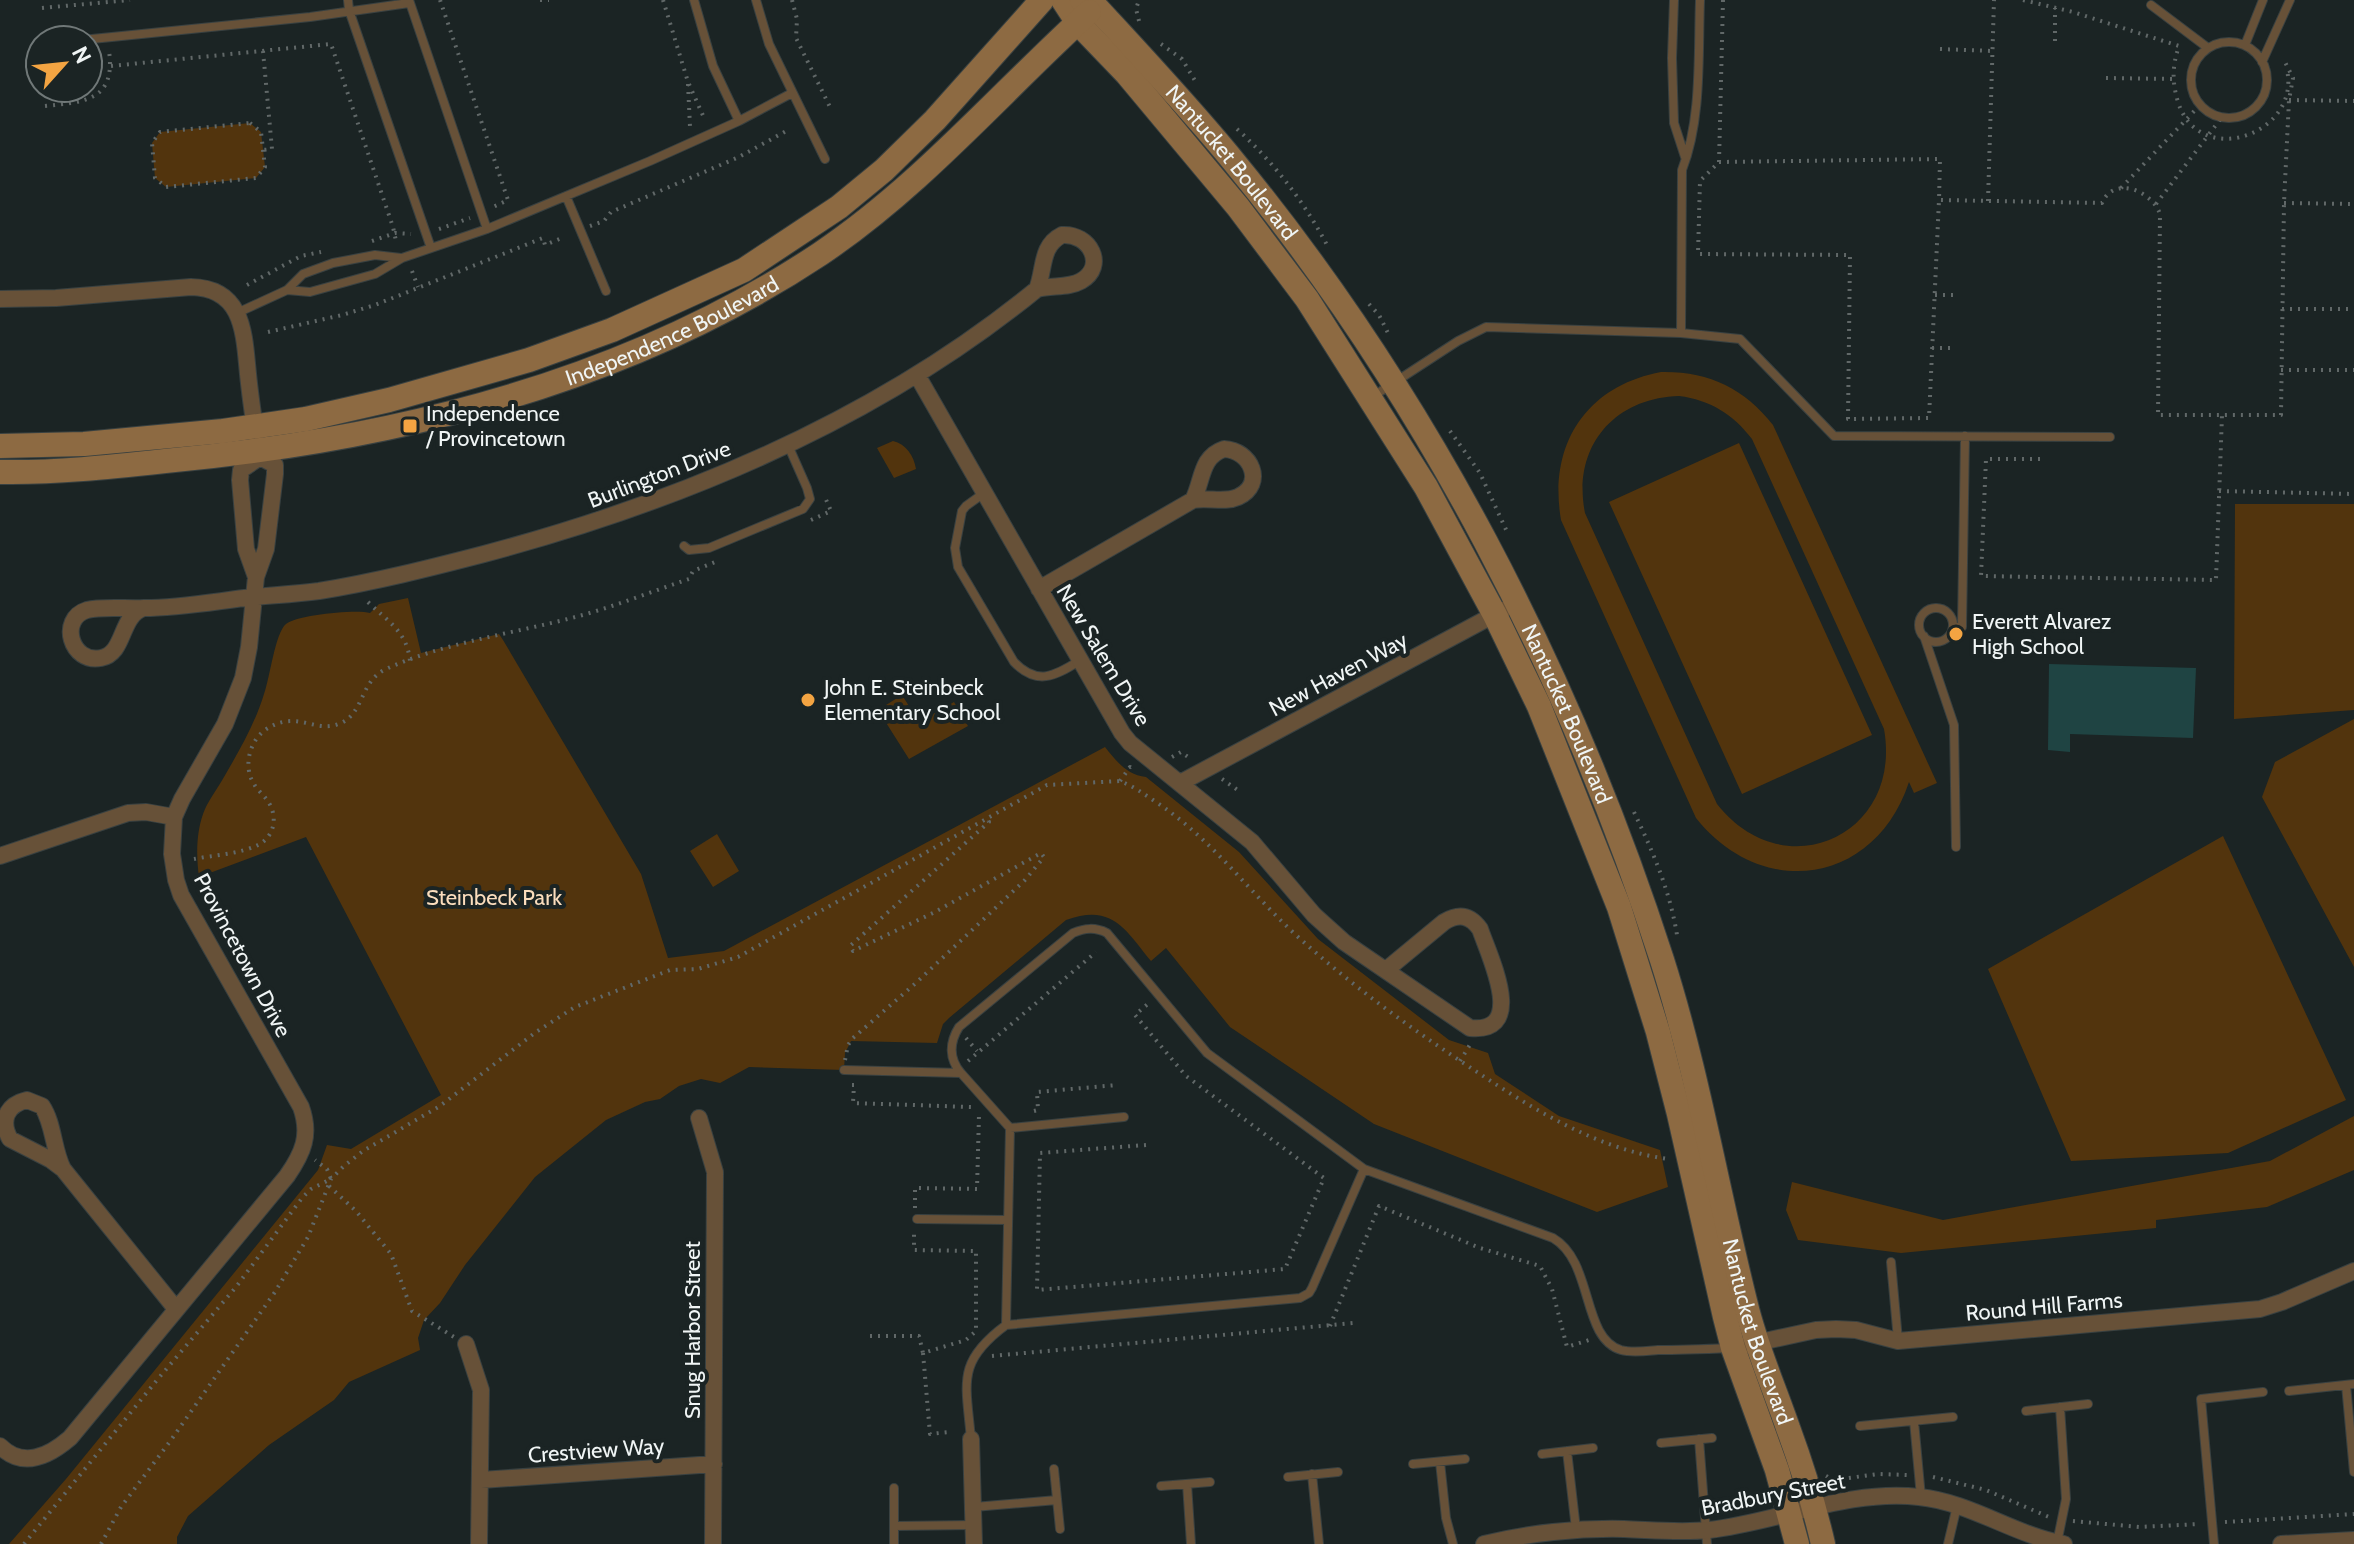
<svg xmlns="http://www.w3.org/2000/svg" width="2354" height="1544" viewBox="0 0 2354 1544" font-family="Cabin,sans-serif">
  <rect width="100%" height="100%" fill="#1b2424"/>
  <path fill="#52340d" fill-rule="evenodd" d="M 250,123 L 261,132 L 265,167 L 256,178 L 166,187 L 155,178 L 152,143 L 160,132 Z
    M 1661,372 C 1708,371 1744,388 1773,425 L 1937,783 L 1914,793 L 1909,782 C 1875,885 1762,901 1696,818 L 1561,520 C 1548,445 1586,386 1661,372 ZM 1679,396 C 1710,400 1733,414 1752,439 L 1884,729 C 1903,836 1784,889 1717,804 L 1585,513 C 1572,448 1613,398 1679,396 Z
    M 893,441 C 906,444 914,456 916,469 L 894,478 L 877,448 Z
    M 1739,443 L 1872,735 L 1742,794 L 1609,502 Z
    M 2235,504 L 2354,504 L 2354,710 L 2234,719 Z
    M 408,598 L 421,653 L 499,634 L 503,640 L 641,874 L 668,958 L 724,951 L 1105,747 C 1116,761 1127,775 1146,777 L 1239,852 L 1318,939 L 1449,1040 L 1488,1053 L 1495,1074 L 1559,1116 L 1660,1150 L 1668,1187 L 1597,1212 L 1374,1124 L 1230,1027 L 1166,948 L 1151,961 C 1125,929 1112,903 1066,920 L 949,1018 L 943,1024 L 937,1043 L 851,1041 L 845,1053 L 844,1070 L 749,1067 L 720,1083 L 701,1079 L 679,1086 L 660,1099 L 645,1102 L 606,1120 L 535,1177 L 465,1265 L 440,1303 L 424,1320 L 418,1338 L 420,1350 L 349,1382 L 334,1400 L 269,1445 L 188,1516 L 177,1537 L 177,1544 L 9,1544 L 66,1479 L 318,1170 L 327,1145 L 351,1149 L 441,1095 L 306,837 L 199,877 C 196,855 196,830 205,809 C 210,798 218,788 224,777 C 239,751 255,724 264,694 C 270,678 275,633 286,624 C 297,615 356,609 370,613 L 379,604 Z
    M 902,695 L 919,722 L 954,702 L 968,726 L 909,759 L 878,710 Z
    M 2354,719 L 2354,967 L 2262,797 L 2275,762 Z
    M 717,834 L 739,871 L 713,887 L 690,851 Z
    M 2223,836 L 2346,1100 L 2228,1153 L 2071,1161 L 1988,969 Z
    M 2354,1116 L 2354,1170 L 2267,1207 L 2156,1220 L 2156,1228 L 1901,1253 L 1798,1240 L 1786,1210 L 1792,1182 L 1943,1220 L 2270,1161 Z"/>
  <path fill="#1f4443" d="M 2049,664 L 2196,668 L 2193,738 L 2070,734 L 2070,752 L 2048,750 Z"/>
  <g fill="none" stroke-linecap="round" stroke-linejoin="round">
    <defs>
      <path id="lane" d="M 348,0 L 349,10 L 431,248
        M 409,0 L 487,229
        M 694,0 L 713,66 L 739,121
        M 756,0 L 769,44 L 825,159
        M 1674,0 L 1672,58 L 1674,123 L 1685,157
        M 2151,5 L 2208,48
        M 82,40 L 310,17 L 409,3
        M2191 80a38 38 0 1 1 76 0a38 38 0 1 1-76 0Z
        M 2245,45 L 2263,0
        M 88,50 C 95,60 96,70 88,80
        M 2262,62 L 2290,0
        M 566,196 L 606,291
        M 287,290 L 303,274 L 333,263 L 375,255 L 401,258
        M 237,313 L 287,290 L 310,292 L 375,274 L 402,258 L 487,229 L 650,161 L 739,121 L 792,93
        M 1681,333 L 1740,339 L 1834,436 L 2110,437
        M 1372,397 L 1458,341 L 1486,327 L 1681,333 L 1682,170 C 1702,119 1698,55 1700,0
        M 984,493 L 966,506 L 962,511 L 955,548 L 958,567 L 1014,662 C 1037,686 1055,676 1079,661
        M 684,546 L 689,550 L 709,548 L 803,509 L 810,499 L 807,488 L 788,445
        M1919 625a17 17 0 1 1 34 0a17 17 0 1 1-34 0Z
        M 1953,627 L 1962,627 L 1965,436
        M 1924,636 L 1954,725 L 1956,847
        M 844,1070 L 961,1073 C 949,1059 949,1043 959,1027 L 1073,933 C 1085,928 1095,927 1107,933 L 1207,1053 L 1364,1169 L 1553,1238 C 1594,1262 1581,1338 1621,1350 C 1632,1353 1646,1351 1658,1350 C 1682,1350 1707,1349 1732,1348
        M 961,1073 L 1010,1128 L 1006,1325
        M 1010,1128 L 1124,1117
        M 917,1219 L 1008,1220
        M 1891,1262 L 1898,1340
        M 2346,1385 L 2354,1472
        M 2289,1391 L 2354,1384
        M 2026,1411 L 2088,1404
        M 1914,1421 L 1921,1497
        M 1860,1426 L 1953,1417
        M 971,1439 C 966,1382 956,1362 1006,1325 L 1300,1298 L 1309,1293 L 1312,1288 L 1364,1169
        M 1699,1439 L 1707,1544
        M 1661,1443 L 1712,1438
        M 1567,1451 L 1576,1529
        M 1542,1454 L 1593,1448
        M 1440,1462 L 1446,1518 L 1453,1544
        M 1413,1464 L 1465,1459
        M 1054,1469 L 1060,1529
        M 1312,1474 L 1319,1544
        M 1288,1477 L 1338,1472
        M 1187,1484 L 1191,1544
        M 1161,1486 L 1210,1482
        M 974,1507 L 1057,1500
        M 894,1526 L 973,1525
        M 2057,1543 L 2066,1499 L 2060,1407
        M 894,1544 L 894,1488
        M 1948,1544 L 1957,1506
        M 2214,1544 L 2201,1399 L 2263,1392"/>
      <path id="street" d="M 1062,235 C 1090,233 1107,266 1081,281 C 1069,288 1051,285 1037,289 C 1045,269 1040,246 1062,235 Z
        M 0,299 L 56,298 L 191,287 C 244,288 244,334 248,374 C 250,394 253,415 256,435
        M 917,375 L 1122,733 L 1130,743 L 1252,842 L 1314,915 L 1344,942 L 1470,1028 C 1528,1034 1489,956 1480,929 C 1470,915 1459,913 1444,922 L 1386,970
        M 1224,449 C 1251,450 1266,484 1238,497 C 1225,503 1207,497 1193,500 C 1203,481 1200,457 1224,449 Z
        M 256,577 L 246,549 L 240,480 L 241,470 L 260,457
        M 1039,589 L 1193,500
        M 144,608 C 180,608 217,601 253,597 C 275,595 297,594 319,591 C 375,582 430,568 484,554 C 683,501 877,420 1037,289
        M 144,608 C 119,616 126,653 101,658 C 71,664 58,619 87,610 C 102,606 128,609 144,608 Z
        M 1180,783 L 1503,610
        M 0,856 L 128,813 L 146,812 L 174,817
        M 699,1118 L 715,1172 L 713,1544
        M 63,1169 C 53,1150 54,1124 42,1106 L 27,1100 C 6,1105 0,1121 10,1139 L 51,1160 L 63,1169 L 176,1309
        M 466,1344 L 481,1390 L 479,1544
        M 1733,1348 L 1816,1330 L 1836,1329 L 1856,1330 L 1898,1341 L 2260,1309 L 2282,1302 L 2354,1271
        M 971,1439 L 974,1544
        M 0,1446 C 23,1469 49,1456 70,1438 L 287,1176 C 303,1153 311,1135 301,1107 L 181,895 L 176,880 L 172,854 L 174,817 L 182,799 L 225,724 L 243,678 L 249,647 L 256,577 L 266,549 L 275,474 L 275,465 L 260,457
        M 481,1480 L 714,1464
        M 1484,1544 C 1527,1533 1579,1528 1624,1529 C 1652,1530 1680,1533 1709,1530 C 1779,1522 1847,1489 1919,1497 C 1970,1502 2014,1535 2064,1544
        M 2281,1544 L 2354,1540"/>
      <g id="secondary">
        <path d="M 1063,0 L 1078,23 L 1127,74 L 1238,207 L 1307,299 L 1426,487 L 1495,615 L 1539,706 L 1619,907 L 1658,1032 L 1679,1114 L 1725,1317 L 1733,1348 L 1777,1470 L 1797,1544"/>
        <path id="s1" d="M 1082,0 L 1095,6 C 1142,57 1190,108 1234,162 C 1426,396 1569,672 1662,960 C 1698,1073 1717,1190 1746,1305 C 1756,1347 1774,1387 1788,1428 C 1802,1466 1814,1505 1823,1544"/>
        <path d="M 0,446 L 84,444 L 223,431 L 306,419 L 389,400 L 529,360 L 612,330 L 744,270 L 839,207 L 884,170 L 935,120 L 1042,0"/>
        <path id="s2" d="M 0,472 C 55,473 110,467 165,461 C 394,440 626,383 820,254 C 921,186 999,94 1089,12"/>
      </g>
    </defs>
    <use href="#lane" stroke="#394141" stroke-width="10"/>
    <use href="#street" stroke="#394141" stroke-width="18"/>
    <use href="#secondary" stroke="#394141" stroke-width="26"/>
    <path stroke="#616868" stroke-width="4" stroke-dasharray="2 6" stroke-linecap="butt" d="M 440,0 L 508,200 L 493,207
      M 540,0 L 549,0
      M 663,0 L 688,82 L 705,120
      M 792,0 L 797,19 L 796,38 L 831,109
      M 1723,0 L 1719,162 L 1700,181 L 1698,254 L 1850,255 L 1848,419 L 1929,418 L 1939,200
      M 2023,0 L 2073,12 L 2179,46 C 2172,66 2172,82 2178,102 C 2200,171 2301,133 2287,70
      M 42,8 L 130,0
      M 1139,21 L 1136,9 L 1139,0
      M 2055,41 L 2055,8
      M 1161,44 L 1182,59 L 1197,84
      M 1940,49 L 1992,51
      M 263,51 L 272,149 L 263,150
      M 111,66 L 331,44 L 393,227 L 396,241
      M 2106,78 L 2173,79
      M 688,84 L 690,127
      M 2289,100 L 2354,101
      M 45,106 C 84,102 116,101 109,51
      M 250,123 L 261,132 L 265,167 L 256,178 L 166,187 L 155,178 L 152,143 L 160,132 Z
      M 1237,129 C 1274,163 1303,200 1327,245
      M 1719,162 L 1940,159 L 1939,200 L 2102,203 C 2114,175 2152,191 2160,214 L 2158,415 L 2281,415 L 2284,203 L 2289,100 L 2293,78 L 2284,60
      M 2121,188 L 2200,105
      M 1988,201 L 1994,0
      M 2284,203 L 2354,204
      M 2156,204 L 2222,117
      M 590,226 L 604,221 L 611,212 L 739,157 L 788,130
      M 439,229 L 470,218
      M 372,241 L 395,233 L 411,234
      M 412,271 L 418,287
      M 247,285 L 301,256 L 321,252
      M 1935,295 L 1955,295
      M 1369,304 L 1379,315 L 1388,333
      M 2282,309 L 2354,309
      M 268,332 L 342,315 L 375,305 L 543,238 L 545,245 L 564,237
      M 1932,348 L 1953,348
      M 2281,370 L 2354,370
      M 1450,431 L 1480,473 L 1508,534
      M 2040,459 L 1986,459 L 1981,576 L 2216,580 L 2222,415
      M 2219,491 L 2354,494
      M 811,520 L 831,511 L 824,495
      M 368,602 C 387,621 407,631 410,661
      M 1172,757 L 1181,752 L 1191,759
      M 1222,779 L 1239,791
      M 1120,781 L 1130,767 L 1133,769
      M 1634,812 C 1653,852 1670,891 1677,935
      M 194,859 C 214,855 240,854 258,845 C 274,837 278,818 269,803 C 265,796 258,791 254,784 C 243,767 249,742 265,730 C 297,708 315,735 341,723 C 364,713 360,681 386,669 C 445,642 517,633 579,616 C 616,606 653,591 689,579 L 693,571 L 715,562
      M 966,1038 L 977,1051
      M 845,1060 L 848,1045 L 853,1038 L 917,982 L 1025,880 L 1044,857 L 1041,853 L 933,913 L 853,951 L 850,946 L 989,822 L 987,818
      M 968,1061 L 1096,952
      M 1460,1061 L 1471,1043
      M 852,1085 L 854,1085 L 853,1103 L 971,1107
      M 1034,1111 L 1038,1110 L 1037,1092 L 1117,1085
      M 1146,1145 L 1040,1153 L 1037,1290 L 1285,1269 L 1324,1178 L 1186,1076 L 1135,1015 L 1149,1003
      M 329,1186 L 356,1211 L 391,1254 L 412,1311 L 454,1337
      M 915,1208 L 915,1188 L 977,1189 L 979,1115 L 977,1113
      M 1330,1326 L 1379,1206 L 1480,1248 L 1540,1266 L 1552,1289 L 1567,1347 L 1589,1340
      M 870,1336 L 919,1336 L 923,1353 L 966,1340 L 976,1331 L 976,1251 L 914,1250 L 914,1232
      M 923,1353 L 930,1434 L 950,1432
      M 992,1356 L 1353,1323
      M 1826,1476 L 1834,1480 L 1878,1474 L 1908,1475
      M 1933,1477 L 1986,1490 L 2049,1517
      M 2073,1521 L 2139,1527 L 2200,1524
      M 2225,1522 L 2354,1514
      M 24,1544 L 157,1380 L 236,1287 L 302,1198 L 311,1189 L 331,1179 L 327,1169 L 315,1160
      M 101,1544 L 121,1507 L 171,1440 L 275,1292 L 308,1237 L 331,1179 L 344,1166 L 363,1151 L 440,1106 L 536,1032 L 575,1007 L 670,970 L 698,969 L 738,957 L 1047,785 L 1120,781 C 1133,786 1144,794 1156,802 C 1213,840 1248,891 1297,936 C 1351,985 1410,1028 1471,1068 C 1531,1108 1596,1149 1668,1159"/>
    <use href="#lane" stroke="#675138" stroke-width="8"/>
    <use href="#street" stroke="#675138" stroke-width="16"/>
    <use href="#secondary" stroke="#8d6a42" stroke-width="24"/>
  </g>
  <g fill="#f3a442" stroke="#1b2424" stroke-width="3">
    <rect x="402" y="418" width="16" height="16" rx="4"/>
    <circle cx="1956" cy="634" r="8"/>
    <circle cx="808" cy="700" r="8"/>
  </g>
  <g text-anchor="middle" stroke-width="8" stroke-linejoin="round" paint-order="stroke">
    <g font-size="22" fill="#f0f5f5" stroke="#1b2424">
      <text dy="8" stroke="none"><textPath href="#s1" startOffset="222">Nantucket Boulevard</textPath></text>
      <text dy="8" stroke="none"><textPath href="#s2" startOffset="692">Independence Boulevard</textPath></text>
      <text transform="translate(659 474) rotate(-21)" y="8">Burlington Drive</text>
      <text transform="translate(1104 655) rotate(59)" y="8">New Salem Drive</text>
      <text transform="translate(1338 674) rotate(-28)" y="8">New Haven Way</text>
      <text dy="8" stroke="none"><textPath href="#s1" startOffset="870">Nantucket Boulevard</textPath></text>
      <text transform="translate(243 955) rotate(62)" y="8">Provincetown Drive</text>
      <text transform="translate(2044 1306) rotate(-5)" y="8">Round Hill Farms</text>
      <text transform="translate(692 1330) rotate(-90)" y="8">Snug Harbor Street</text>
      <text dy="8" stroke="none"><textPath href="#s1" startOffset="1518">Nantucket Boulevard</textPath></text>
      <text transform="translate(596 1450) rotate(-4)" y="8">Crestview Way</text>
      <text transform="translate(1773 1494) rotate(-11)" y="8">Bradbury Street</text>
    </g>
    <g font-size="22" fill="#f0f5f5" stroke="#1b2424" text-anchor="start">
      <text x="426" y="421">Independence<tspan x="426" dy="25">/ Provincetown</tspan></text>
      <text x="1972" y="629">Everett Alvarez<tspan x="1972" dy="25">High School</tspan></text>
      <text x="824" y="695">John E. Steinbeck<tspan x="824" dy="25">Elementary School</tspan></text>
    </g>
    <g font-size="22" fill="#fbddbd" stroke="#1b2424">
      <text x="494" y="905">Steinbeck Park</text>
    </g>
  </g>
  <g transform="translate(64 64) rotate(63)"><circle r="38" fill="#1b2424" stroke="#707878" stroke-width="2"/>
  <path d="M0-6L14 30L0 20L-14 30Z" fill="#f3a442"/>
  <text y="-12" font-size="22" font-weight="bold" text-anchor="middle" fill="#f0f5f5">N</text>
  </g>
</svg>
